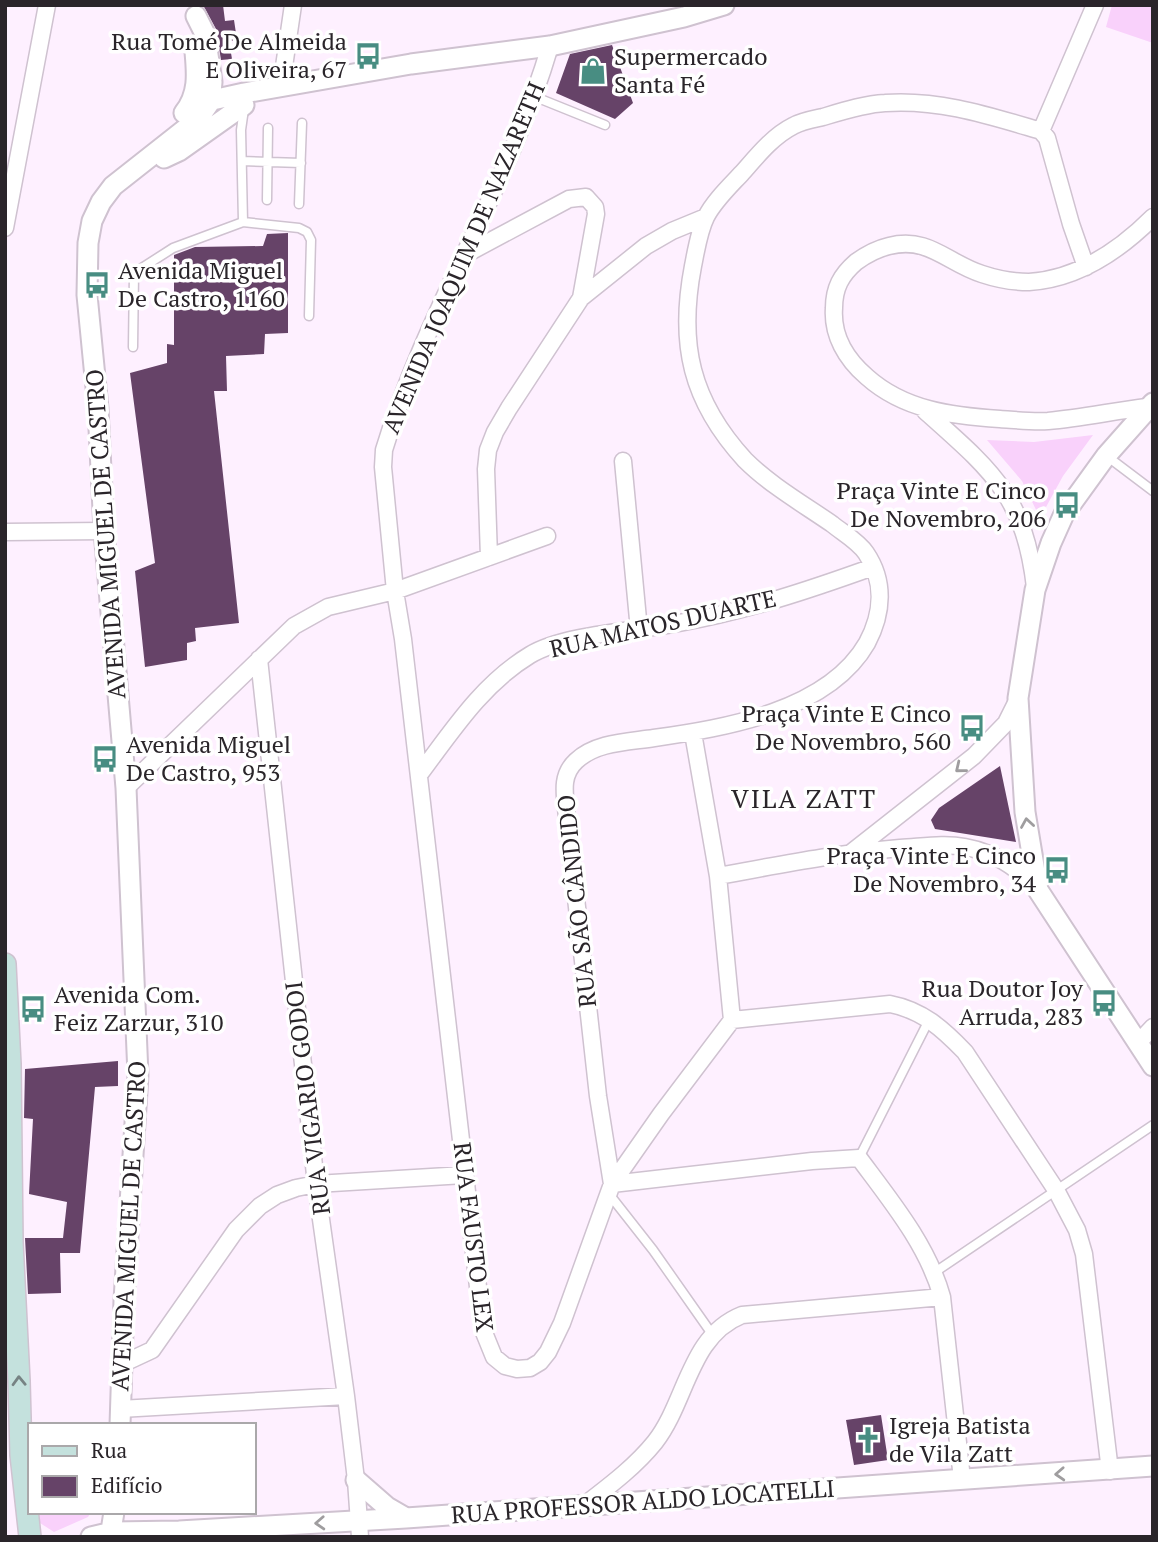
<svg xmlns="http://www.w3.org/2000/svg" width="1158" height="1542" viewBox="0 0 1158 1542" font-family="'PT Serif',serif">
  <rect width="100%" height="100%" fill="#fef0ff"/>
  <path fill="#f9d1fb" d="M 1112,5 L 1153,5 L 1153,43 L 1106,27 Z
    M 1093,435 L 1063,476 L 1040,518 L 1022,481 L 987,440 L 1034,442 Z
    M 32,1512 L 91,1512 L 88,1517 L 54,1532 L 40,1523 Z"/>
  <path fill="#664368" d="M 203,5 L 223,5 L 225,21 L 234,20 L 237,40 L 229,41 L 232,59 L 221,60 L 216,29 Z
    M 612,45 L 633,103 L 615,119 L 556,93 L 570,54 Z
    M 288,233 L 288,333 L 265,334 L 264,354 L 226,356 L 227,391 L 214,391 L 239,623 L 195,628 L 196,641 L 187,643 L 187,660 L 145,667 L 135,571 L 155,563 L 130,373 L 167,363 L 167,344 L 174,345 L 174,255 L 195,247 L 263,246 L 267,234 Z
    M 1000,766 L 1016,842 L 935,829 L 931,820 L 939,808 Z
    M 118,1061 L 118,1086 L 95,1087 L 80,1253 L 60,1253 L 61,1293 L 28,1294 L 25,1238 L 63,1238 L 67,1202 L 29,1194 L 33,1119 L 24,1118 L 25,1069 Z
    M 881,1415 L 888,1460 L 854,1465 L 846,1420 Z"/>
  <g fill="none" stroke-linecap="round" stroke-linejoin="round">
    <defs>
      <path id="service" d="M 533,96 L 605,125
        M 242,161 L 301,163
        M 267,200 L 268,128
        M 299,204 L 302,123
        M 243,222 L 241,130 L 244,109
        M 133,347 L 134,273 L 173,248 L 243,222 L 299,228 L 307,232 L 311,240 L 309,316
        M 1108,457 L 1153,491
        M 859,1158 L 929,1020
        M 609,1194 L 653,1250 L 712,1334
        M 935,1272 L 1153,1125"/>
      <path id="minor" d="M 281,87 L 293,5
        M 1041,131 L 1047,138 L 1071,224 L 1086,267
        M 5,228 L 47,5
        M 466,254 L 569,199 L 586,197 L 595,207 L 596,214 L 581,298
        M 1147,407 C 1114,411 1081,418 1048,421 C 1032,422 1015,420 1000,419 C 952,416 904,410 867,377 C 846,359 832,335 834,308 C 834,288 841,275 856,262 C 867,254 876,249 889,246 C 929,236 947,263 982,274 C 997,279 1014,282 1029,282 C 1077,279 1120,250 1153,217
        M 925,411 C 991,470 1024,495 1035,587
        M 623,461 L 639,630
        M 5,532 L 104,531
        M 547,536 L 395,591 L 403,639 L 483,1330 L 494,1357 L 505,1366 L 517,1369 L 530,1368 L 540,1362 L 548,1352 L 562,1323 L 612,1184 L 661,1114 L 732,1020 L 718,876 L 693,733
        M 489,557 L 486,469 L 488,450 L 495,432 L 509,408 L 581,298 L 646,246 L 672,231 L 706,217
        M 259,659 L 316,1184 L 346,1396 L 356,1480 L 360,1537
        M 419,775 C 452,731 482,684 530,655 C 564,634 638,631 679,623 C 746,611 809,590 873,567
        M 126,788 L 294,626 L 328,607 L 395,591 L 383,467 L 384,450 C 426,310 509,186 550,46
        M 852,852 L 974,756 L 1006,723 L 1018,699
        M 718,876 C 779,865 839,853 900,848 C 921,847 944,843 965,847 C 994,852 1019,869 1038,890
        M 732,1020 L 890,1004 C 922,1010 943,1029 965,1052 L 1056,1190 L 1077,1230 L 1084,1254 L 1110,1471
        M 1138,1043 L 1153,1027
        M 122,1364 L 152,1350 L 236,1230 L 260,1206 L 277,1195 L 296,1188 L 316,1184 L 464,1175
        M 120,1409 L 346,1396
        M 962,1479 L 942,1297 C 928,1246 891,1201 859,1158 L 812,1161 L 612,1184 L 598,1096 L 566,808 C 564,790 562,774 576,761 C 596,742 628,742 654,738 C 725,728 828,711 867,643 C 883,613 885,581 866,553 C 858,541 843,533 832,524 C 803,504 770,485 745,460 C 691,401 678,344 693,266 C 696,251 699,231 706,217 C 714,201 730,186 742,173 C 757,156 773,136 793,126 C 802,121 814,119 823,117 C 843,111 865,104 885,103 C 939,99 990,116 1041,131 L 1095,5
        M 582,1507 C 608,1487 635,1467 655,1442 C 687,1401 689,1336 742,1315 L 942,1297"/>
      <path id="tertiary" d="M 190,105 L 244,93 L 411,64 L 550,46 L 684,17 L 724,5
        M 184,113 C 199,94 197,74 195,52
        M 164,158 L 179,151 L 244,105
        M 1153,403 L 1106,456 L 1064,514 L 1051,543 L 1035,590 L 1018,698 L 1025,812 L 1038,890 L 1153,1066
        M 120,1425 L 124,1300 L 138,1075 L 126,788 L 104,531 L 98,408 L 87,295 L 88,243 L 92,221 L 101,202 L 113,186 L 198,119 L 210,102 L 212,82 L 205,34 L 196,16
        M 356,1480 L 387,1507 L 406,1518
        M 91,1537 L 112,1532 L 179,1531 L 406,1518 L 1153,1466
        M 110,1537 L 114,1512"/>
      <path id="secondary" d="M 5,964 L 10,1064 L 12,1242 L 19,1381 L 21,1455 L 30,1537"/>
    </defs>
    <use href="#service" stroke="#cfc2d0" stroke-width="11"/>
    <use href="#minor" stroke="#cfc2d0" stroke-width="19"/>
    <use href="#tertiary" stroke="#cfc2d0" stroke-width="23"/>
    <use href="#secondary" stroke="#cfc2d0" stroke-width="24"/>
    <use href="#service" stroke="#fff" stroke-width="8"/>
    <use href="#minor" stroke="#fff" stroke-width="16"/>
    <use href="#tertiary" stroke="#fff" stroke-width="19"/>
    <use href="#secondary" stroke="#c4e1dd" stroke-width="21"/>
  </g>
  <defs><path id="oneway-chevron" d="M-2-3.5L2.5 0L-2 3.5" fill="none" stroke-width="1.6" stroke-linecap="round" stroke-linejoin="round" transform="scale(1.75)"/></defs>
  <g stroke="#9f9d9f">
    <use href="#oneway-chevron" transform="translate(960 768) rotate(141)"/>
    <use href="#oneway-chevron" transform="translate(1027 823) rotate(-99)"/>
    <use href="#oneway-chevron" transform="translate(1060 1474) rotate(177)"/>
    <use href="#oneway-chevron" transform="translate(320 1523) rotate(177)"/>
  </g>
  <use stroke="#778384" href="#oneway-chevron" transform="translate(19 1381) rotate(-92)"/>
  <defs>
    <symbol id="bus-bare" viewBox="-9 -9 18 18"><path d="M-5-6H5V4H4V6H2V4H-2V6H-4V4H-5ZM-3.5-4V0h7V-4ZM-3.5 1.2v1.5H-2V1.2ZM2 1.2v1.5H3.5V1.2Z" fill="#488d82" stroke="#fff" stroke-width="2.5" paint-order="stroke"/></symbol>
    <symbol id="shop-bare" viewBox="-9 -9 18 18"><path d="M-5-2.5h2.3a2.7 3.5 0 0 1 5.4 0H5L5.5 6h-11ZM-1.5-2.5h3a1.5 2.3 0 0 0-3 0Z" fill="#488d82" stroke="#fff" stroke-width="2.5" paint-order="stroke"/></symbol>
    <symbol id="church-bare" viewBox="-9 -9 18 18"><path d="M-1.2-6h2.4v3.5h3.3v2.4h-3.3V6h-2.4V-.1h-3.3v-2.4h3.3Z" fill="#488d82" stroke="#fff" stroke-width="2.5" paint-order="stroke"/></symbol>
  </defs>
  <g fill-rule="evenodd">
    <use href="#bus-bare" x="349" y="37" width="38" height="38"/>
    <use href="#shop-bare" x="574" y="52" width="38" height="38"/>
    <use href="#bus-bare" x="78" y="266" width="38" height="38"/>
    <use href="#bus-bare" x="1048" y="486" width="38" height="38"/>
    <use href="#bus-bare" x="953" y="709" width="38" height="38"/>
    <use href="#bus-bare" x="86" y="740" width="38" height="38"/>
    <use href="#bus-bare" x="1038" y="851" width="38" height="38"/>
    <use href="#bus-bare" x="1085" y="984" width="38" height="38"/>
    <use href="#bus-bare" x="14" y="990" width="38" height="38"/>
    <use href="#church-bare" x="849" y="1421" width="38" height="38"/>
  </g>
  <g text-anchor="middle" stroke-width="7" stroke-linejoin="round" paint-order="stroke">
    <g font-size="24" fill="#2a252a" stroke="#fff" text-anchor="end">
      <text x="347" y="50">Rua Tomé De Almeida<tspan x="347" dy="28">E Oliveira, 67</tspan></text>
      <text x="614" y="65" text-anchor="start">Supermercado<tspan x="614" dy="28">Santa Fé</tspan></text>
      <text x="118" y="279" text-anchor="start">Avenida Miguel<tspan x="118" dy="28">De Castro, 1160</tspan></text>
      <text x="1046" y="499">Praça Vinte E Cinco<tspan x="1046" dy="28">De Novembro, 206</tspan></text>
      <text x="951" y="722">Praça Vinte E Cinco<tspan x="951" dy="28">De Novembro, 560</tspan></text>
      <text x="126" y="753" text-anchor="start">Avenida Miguel<tspan x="126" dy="28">De Castro, 953</tspan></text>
      <text x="1036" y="864">Praça Vinte E Cinco<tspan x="1036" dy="28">De Novembro, 34</tspan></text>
      <text x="1083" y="997">Rua Doutor Joy<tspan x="1083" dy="28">Arruda, 283</tspan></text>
      <text x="54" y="1003" text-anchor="start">Avenida Com.<tspan x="54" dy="28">Feiz Zarzur, 310</tspan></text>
      <text x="889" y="1434" text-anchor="start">Igreja Batista<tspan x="889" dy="28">de Vila Zatt</tspan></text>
    </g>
    <g font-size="24" fill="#2a252a" stroke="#fff">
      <text transform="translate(464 258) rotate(-67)" y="8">AVENIDA JOAQUIM DE NAZARETH</text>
      <text transform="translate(106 534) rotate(-94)" y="8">AVENIDA MIGUEL DE CASTRO</text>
      <text transform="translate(663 624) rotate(-13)" y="8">RUA MATOS DUARTE</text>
      <text transform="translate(577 901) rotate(-96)" y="8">RUA SÃO CÂNDIDO</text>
      <text transform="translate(308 1098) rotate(-97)" y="8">RUA VIGARIO GODOI</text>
      <text transform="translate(129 1226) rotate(-87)" y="8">AVENIDA MIGUEL DE CASTRO</text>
      <text transform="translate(473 1237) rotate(83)" y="8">RUA FAUSTO LEX</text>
      <text transform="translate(643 1502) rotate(-4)" y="8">RUA PROFESSOR ALDO LOCATELLI</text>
    </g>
    <g font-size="26" letter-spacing="2" fill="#2a252a" stroke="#fff">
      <text x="804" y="808">VILA ZATT</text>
    </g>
  </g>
  <rect width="1158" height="1542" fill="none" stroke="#2a252a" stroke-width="14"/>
  <rect x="28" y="1423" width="228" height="91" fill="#ffffff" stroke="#aaa8aa" stroke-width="2"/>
  <rect x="42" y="1446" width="35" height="10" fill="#c4e1dd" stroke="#aaa8aa" stroke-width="2"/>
  <text x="91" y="1458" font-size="21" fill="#2a252a">Rua</text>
  <rect x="42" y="1476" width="35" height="21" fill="#664368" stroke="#aaa8aa" stroke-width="2"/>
  <text x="91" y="1493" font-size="21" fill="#2a252a">Edifício</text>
</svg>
